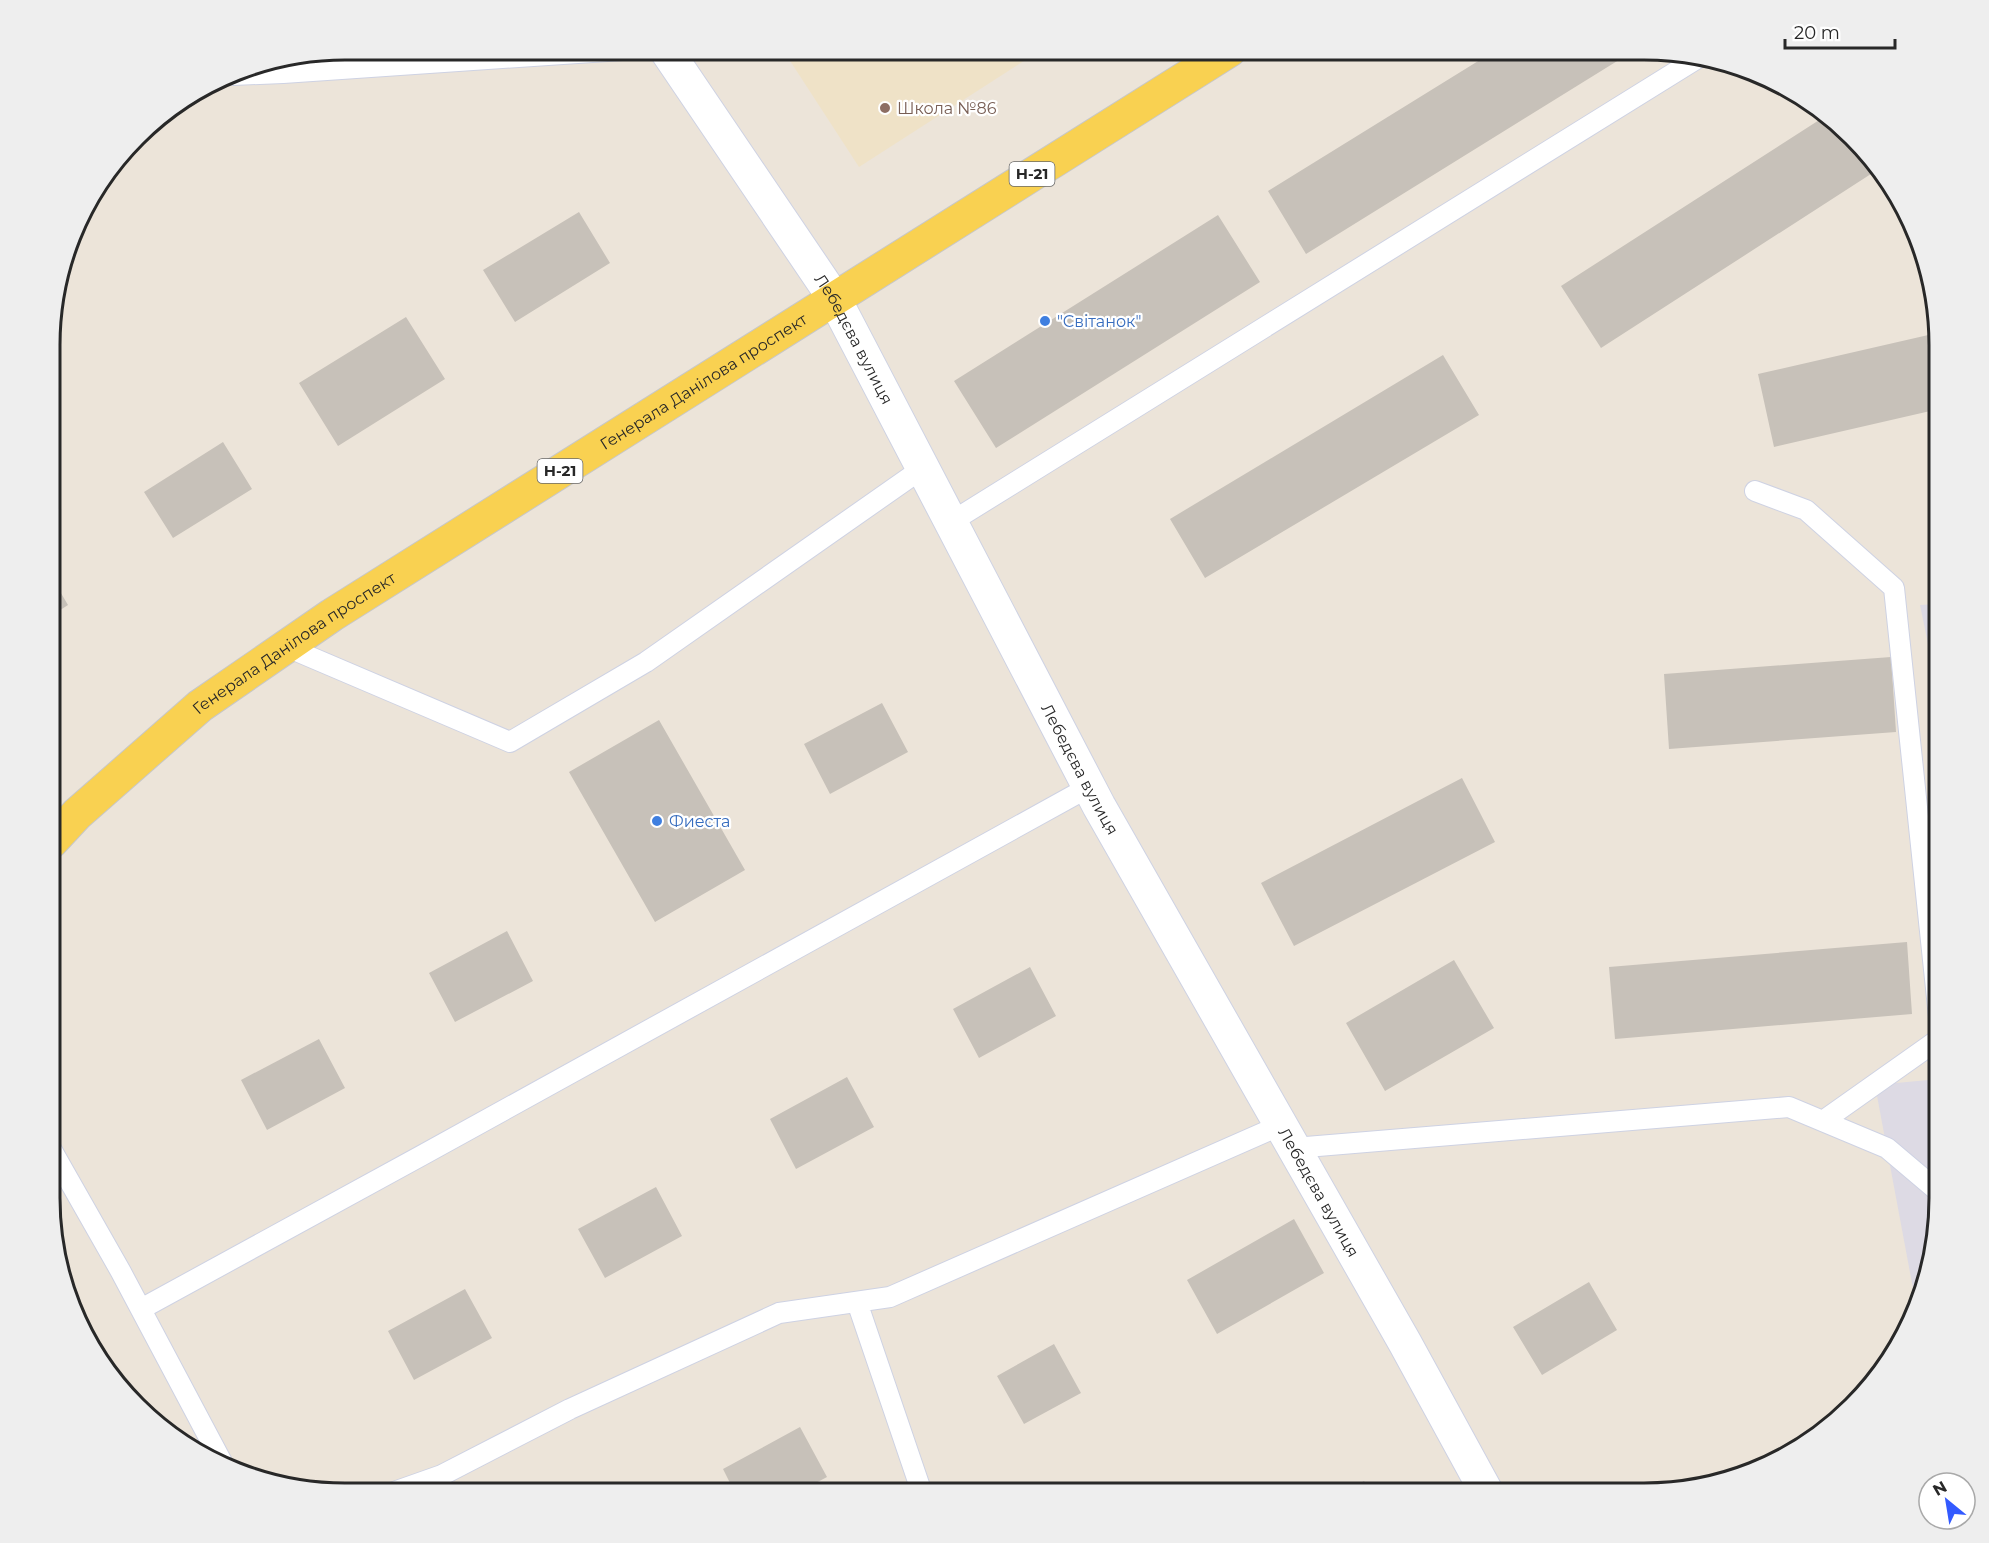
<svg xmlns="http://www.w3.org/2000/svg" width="1989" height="1543" viewBox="0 0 1989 1543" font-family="Montserrat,sans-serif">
  <rect width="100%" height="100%" fill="#ece4d9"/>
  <path fill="#dddae4" d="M 1939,604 L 1939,697 L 1920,605 Z
    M 1939,1079 L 1939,1218 L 1917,1310 L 1875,1085 Z"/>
  <path fill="#efe2c7" d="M 783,50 L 1041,50 L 859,167 Z"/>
  <path fill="#c7c1b9" d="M 1496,50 L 1635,50 L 1306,254 L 1268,191 Z
    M 1827,115 L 1839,123 L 1874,172 L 1601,348 L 1561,286 Z
    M 579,212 L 610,263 L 515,322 L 483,270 Z
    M 1218,215 L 1260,282 L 996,448 L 954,381 Z
    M 406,317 L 445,379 L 338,446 L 299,383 Z
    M 1937,333 L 1939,344 L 1939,409 L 1774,447 L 1758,374 Z
    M 1443,355 L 1479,415 L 1205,578 L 1170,519 Z
    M 223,442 L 252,489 L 173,538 L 144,492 Z
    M 52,578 L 68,605 L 51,616 Z
    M 1891,657 L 1896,732 L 1669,749 L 1664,674 Z
    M 882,703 L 908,752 L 830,794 L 804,744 Z
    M 659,720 L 745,870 L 655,922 L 569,772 Z
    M 1462,778 L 1495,842 L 1294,946 L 1261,883 Z
    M 507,931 L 533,981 L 455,1022 L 429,973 Z
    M 1907,942 L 1912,1014 L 1615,1039 L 1609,967 Z
    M 1454,960 L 1494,1028 L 1385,1091 L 1346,1023 Z
    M 1030,967 L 1056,1016 L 979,1058 L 953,1009 Z
    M 319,1039 L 345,1088 L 267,1130 L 241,1080 Z
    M 847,1077 L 874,1127 L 796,1169 L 770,1119 Z
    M 656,1187 L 682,1236 L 605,1278 L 578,1229 Z
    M 1294,1219 L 1324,1273 L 1217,1334 L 1187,1280 Z
    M 1589,1282 L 1617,1330 L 1542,1375 L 1513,1327 Z
    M 465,1289 L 492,1338 L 414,1380 L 388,1331 Z
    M 1054,1344 L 1081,1393 L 1024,1424 L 997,1376 Z
    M 800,1427 L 827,1477 L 797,1493 L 735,1493 L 723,1469 Z
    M 1364,1481 L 1372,1493 L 1343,1493 Z"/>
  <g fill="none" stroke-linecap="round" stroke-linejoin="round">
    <defs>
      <path id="service" d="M 233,75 L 283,73 L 622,50
        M 1755,491 L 1806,510 L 1894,588 L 1939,1017
        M 951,522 L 1698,58
        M 287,647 L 510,742 L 646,662 L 923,468
        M 1823,1121 L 1939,1039
        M 50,1147 L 121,1272 L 224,1466
        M 1294,1148 L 1789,1107 L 1887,1148 L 1939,1192
        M 857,1302 L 922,1493
        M 141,1309 C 458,1137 772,961 1089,787
        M 391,1493 L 442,1475 L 570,1409 L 779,1313 L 890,1297 L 1281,1125"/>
      <g id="minor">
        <path id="s1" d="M 666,50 L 834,298 L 1099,806 L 1405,1343 L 1487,1493"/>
      </g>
      <g id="primary">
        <path id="s2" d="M 51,842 L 77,814 L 200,706 L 332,615 L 1230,50"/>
      </g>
    </defs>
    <use href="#service" stroke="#ced2e3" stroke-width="22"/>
    <use href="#minor" stroke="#ced2e3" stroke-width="35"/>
    <use href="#primary" stroke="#c7c7c7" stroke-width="35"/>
    <use href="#service" stroke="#fff" stroke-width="20"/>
    <use href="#minor" stroke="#fff" stroke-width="33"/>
    <use href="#primary" stroke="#f9d151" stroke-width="33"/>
  </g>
  <circle fill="#8d6e63" stroke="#fff" stroke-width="2" cx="885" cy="108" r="6"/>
  <g fill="#3f7fe0" stroke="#fff" stroke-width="2">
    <circle cx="1045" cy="321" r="6"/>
    <circle cx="657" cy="821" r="6"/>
  </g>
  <g text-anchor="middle" stroke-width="4.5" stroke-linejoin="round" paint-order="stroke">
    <g fill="#fff" stroke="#686868" stroke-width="1.5">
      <rect x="1009.5" y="162" width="45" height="24" rx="4.5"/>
      <rect x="537.5" y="459" width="45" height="24" rx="4.5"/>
    </g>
    <g font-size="15" font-weight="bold" fill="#282828">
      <text x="1032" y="179">Н-21</text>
      <text x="560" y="476">Н-21</text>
    </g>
    <g font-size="16" fill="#785e54" stroke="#fff" text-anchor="start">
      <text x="897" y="114">Школа №86</text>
    </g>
    <g font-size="16" fill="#366cbe" stroke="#fff" text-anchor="start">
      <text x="1057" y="327">"Світанок"</text>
      <text x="669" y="827">Фиеста</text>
    </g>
    <g font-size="16" fill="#282828" stroke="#fff">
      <text dy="6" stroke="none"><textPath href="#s1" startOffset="345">Лебедєва вулиця</textPath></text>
      <text dy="6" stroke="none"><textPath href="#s2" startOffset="801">Генерала Данілова проспект</textPath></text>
      <text dy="6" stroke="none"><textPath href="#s2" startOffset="315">Генерала Данілова проспект</textPath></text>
      <text dy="6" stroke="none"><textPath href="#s1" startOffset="831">Лебедєва вулиця</textPath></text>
      <text dy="6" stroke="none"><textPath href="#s1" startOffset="1317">Лебедєва вулиця</textPath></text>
    </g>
  </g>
  <path d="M0 0H1989V1543H0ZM345 60H1644A285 285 0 0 1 1929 345V1198A285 285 0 0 1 1644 1483H345A285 285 0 0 1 60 1198V345A285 285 0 0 1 345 60Z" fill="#eee" fill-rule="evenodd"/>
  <path fill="none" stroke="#282828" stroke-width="3" d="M345 60H1644A285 285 0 0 1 1929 345V1198A285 285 0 0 1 1644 1483H345A285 285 0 0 1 60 1198V345A285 285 0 0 1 345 60Z"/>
  <g transform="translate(1947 1501) rotate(330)"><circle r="28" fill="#ffffff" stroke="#a9a9a9" stroke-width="1.5"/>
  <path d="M0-4.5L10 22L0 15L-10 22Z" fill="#335aff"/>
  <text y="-9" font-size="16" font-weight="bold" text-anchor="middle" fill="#282828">N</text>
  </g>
  <path d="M1785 39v9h110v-9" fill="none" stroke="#282828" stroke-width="3"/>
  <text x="1794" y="39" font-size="18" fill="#282828" stroke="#ffffff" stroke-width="4.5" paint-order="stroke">20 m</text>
</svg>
